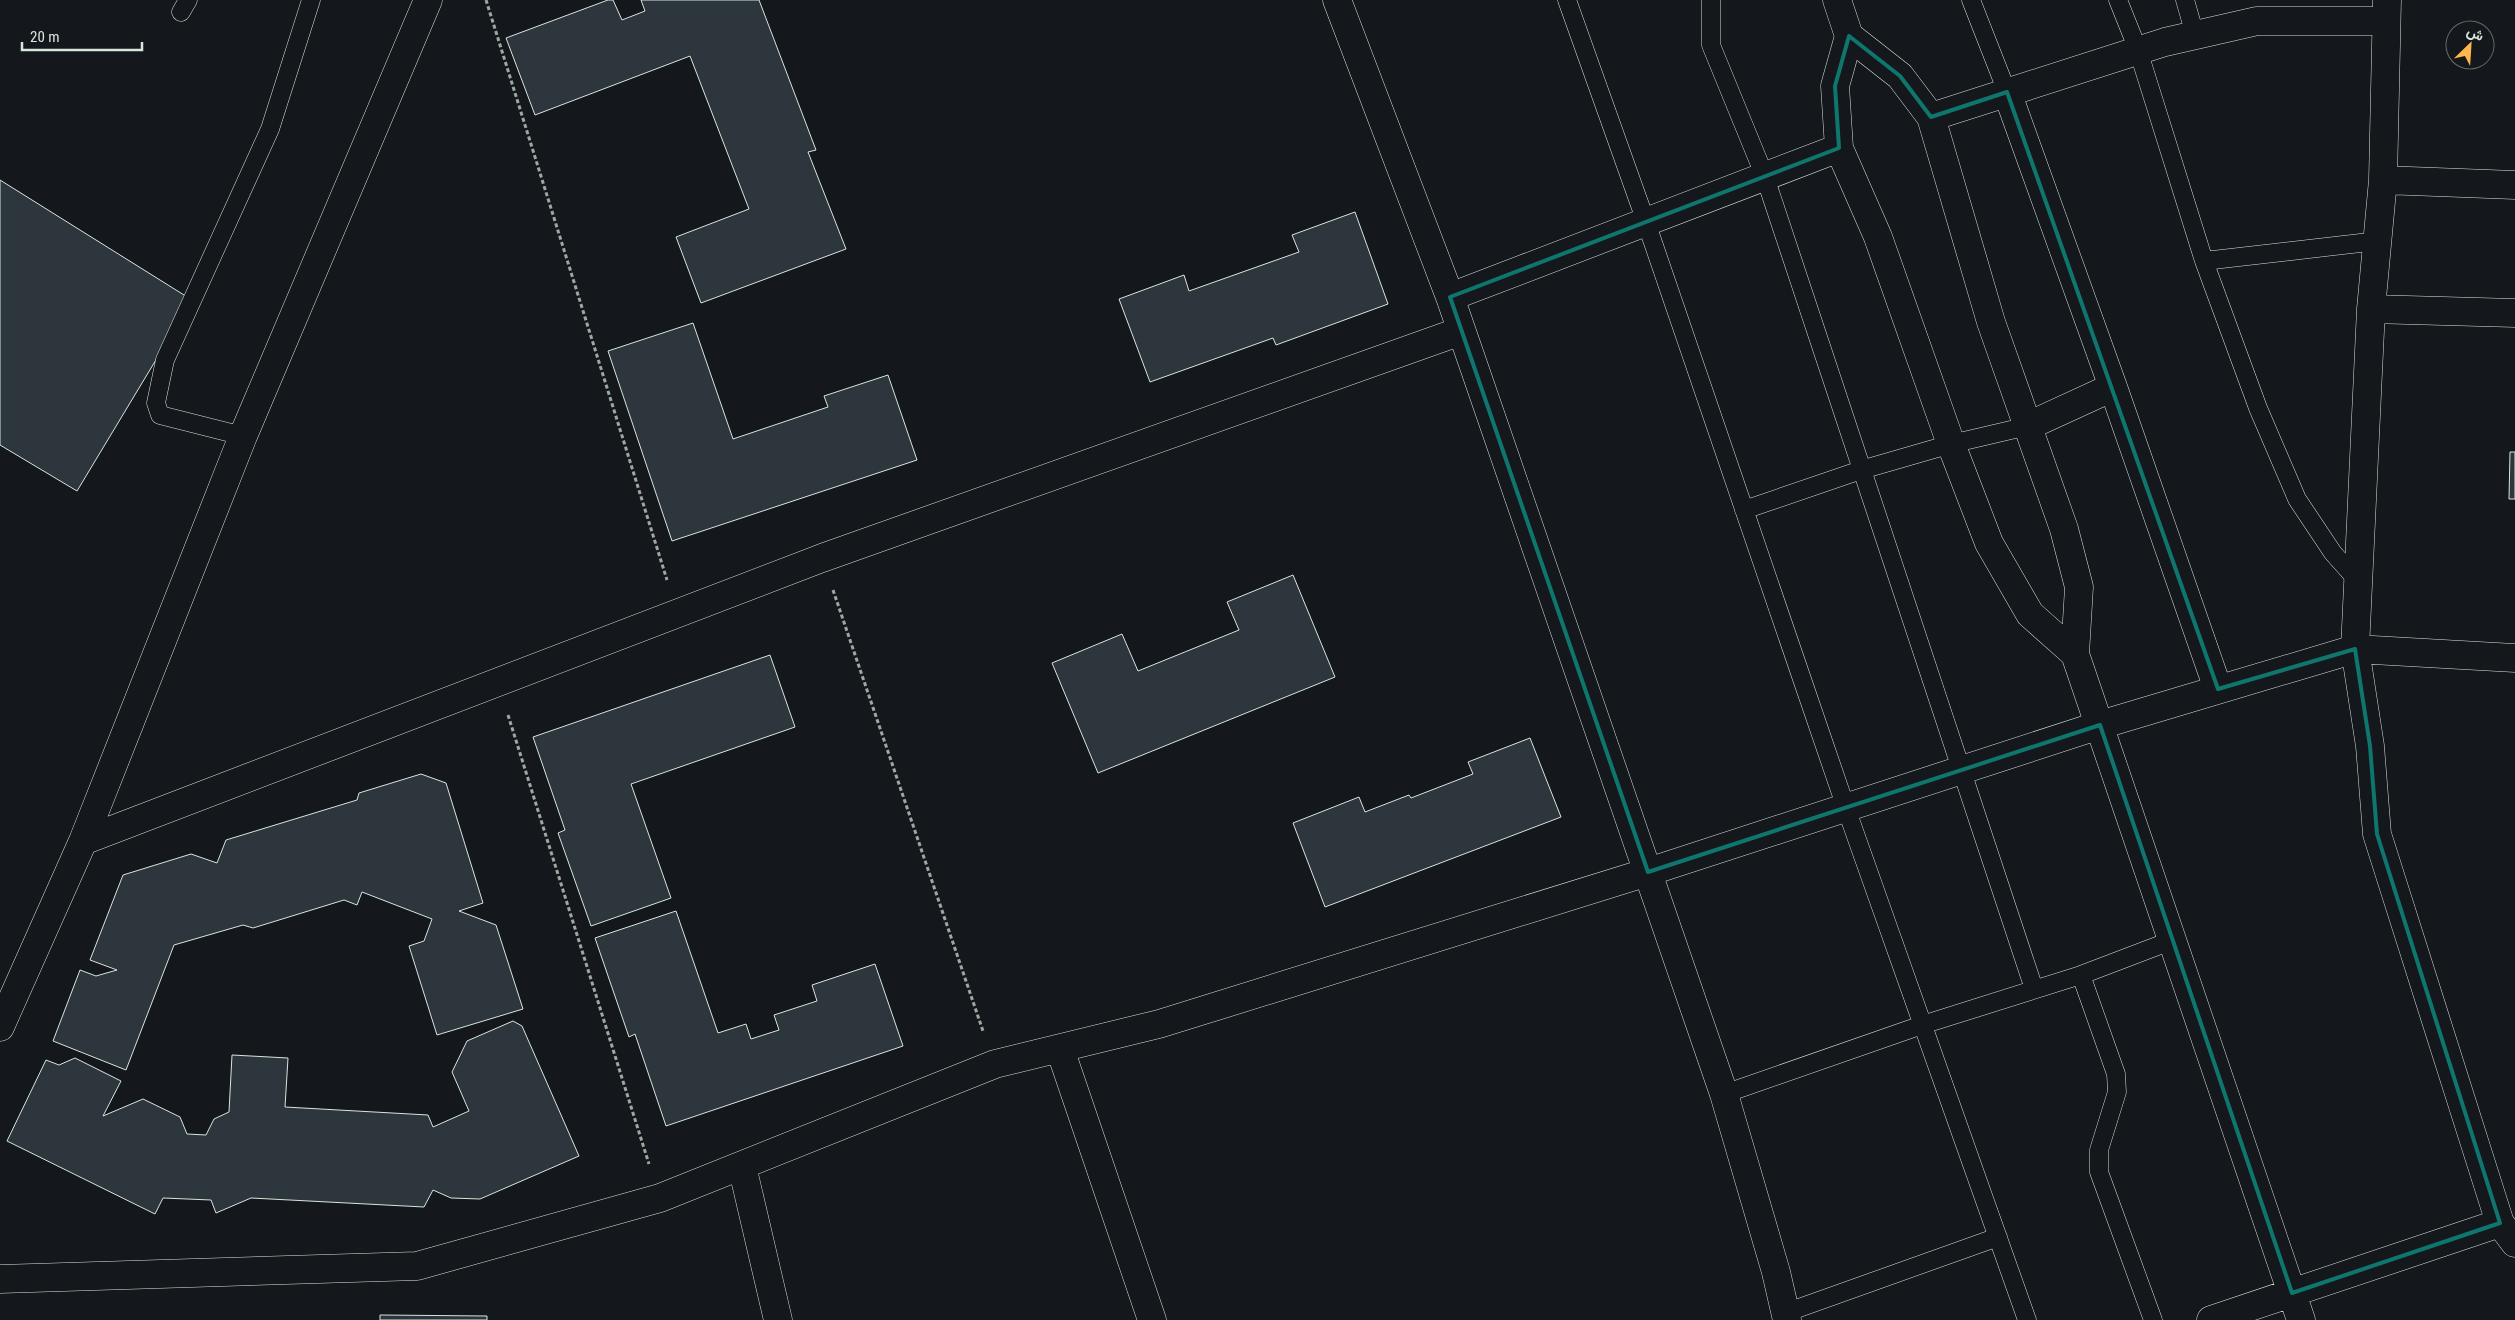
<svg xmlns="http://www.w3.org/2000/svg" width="2515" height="1320" viewBox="0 0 2515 1320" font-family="'Roboto Condensed',Vazirmatn,sans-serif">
  <rect width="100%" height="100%" fill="#14181c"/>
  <path fill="#2c363c" stroke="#d8e6dc" d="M 608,0 L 613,0 L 622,20 L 645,11 L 641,0 L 759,0 L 816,150 L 808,152 L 846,249 L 701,303 L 676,237 L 749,209 L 690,56 L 535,115 L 506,38 Z
    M 0,180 L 192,300 L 77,491 L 0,445 Z
    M 1355,212 L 1388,304 L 1276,345 L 1273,338 L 1150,382 L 1119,299 L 1184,275 L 1189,291 L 1299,252 L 1292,235 Z
    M 693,323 L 733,439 L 828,407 L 824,396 L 888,375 L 917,460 L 672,541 L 608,351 Z
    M 2510,452 L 2515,452 L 2515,499 L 2509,499 Z
    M 1293,575 L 1335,677 L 1098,773 L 1052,663 L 1122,634 L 1138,671 L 1239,630 L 1227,602 Z
    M 770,655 L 795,727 L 631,784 L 671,898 L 591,926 L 558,833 L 565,830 L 533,737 Z
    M 1530,738 L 1561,817 L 1325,907 L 1293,823 L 1359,797 L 1365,812 L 1409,795 L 1411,798 L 1473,774 L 1468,762 Z
    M 421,774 L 446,783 L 483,903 L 459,911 L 496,925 L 523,1009 L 437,1035 L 409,946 L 424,941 L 432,919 L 362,892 L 357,905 L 344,900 L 253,928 L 243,925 L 174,945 L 126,1070 L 53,1041 L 80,970 L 96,976 L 117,970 L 90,960 L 123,875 L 191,854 L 217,863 L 226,840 L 357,800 L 359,793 Z
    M 676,911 L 718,1033 L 746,1024 L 751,1039 L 779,1030 L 774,1015 L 817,1001 L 812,985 L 875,964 L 903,1046 L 666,1126 L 635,1034 L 629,1037 L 595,938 Z
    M 513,1021 L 522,1026 L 579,1156 L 480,1199 L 451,1198 L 433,1190 L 424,1207 L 251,1198 L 216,1213 L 211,1200 L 163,1198 L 155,1214 L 7,1141 L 46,1060 L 59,1065 L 75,1058 L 121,1081 L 103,1116 L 143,1099 L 180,1117 L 187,1134 L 206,1135 L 214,1119 L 229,1112 L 232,1055 L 288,1058 L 285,1107 L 428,1115 L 433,1127 L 469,1111 L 452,1072 L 467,1041 Z
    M 380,1315 L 487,1316 L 487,1320 L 380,1320 Z"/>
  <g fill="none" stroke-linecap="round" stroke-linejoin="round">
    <defs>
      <path id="service" d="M 1567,0 L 1646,222 L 1846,808 L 2027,1320
        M 1711,0 L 1711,45 L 1765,177 L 2034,989
        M 1971,0 L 2007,92
        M 2118,0 L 2138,50 L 2204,261 L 2258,408 L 2297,499 L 2333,553 L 2358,581
        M 2185,0 L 2195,35
        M 181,12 L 188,0
        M 2204,261 L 2378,241
        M 243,436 L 160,415 L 156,403 L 165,360 L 270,129 L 311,0
        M 1744,510 L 1861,470 L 1951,444 L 2028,426
        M 2081,975 L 2116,1074 L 2117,1092 L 2099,1150 L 2099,1172 L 2153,1320
        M 1724,1094 L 1922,1025 L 2081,975 L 2173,940
        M 1785,1313 L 1998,1237"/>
      <path id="minor" d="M 1337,0 L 1450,297 L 1724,1094 L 1776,1272 L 1787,1320
        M 1837,0 L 1849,36 L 1900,76 L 1931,117 L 1991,322 L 2064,529 L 2079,587 L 2075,654 L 2301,1320
        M 2387,0 L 2383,180 L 2371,309 L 2355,649 L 2370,746 L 2377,834 L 2500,1223 L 2515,1243
        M 1849,36 L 1835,86 L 1839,148 L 1878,237 L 1951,444 L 1989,543 L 2030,614 L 2075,654
        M 2007,92 L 2113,387 L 2218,689
        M 1931,117 L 2165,42 L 2257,21 L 2386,21
        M 2383,180 L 2515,185
        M 1450,297 L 1839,148
        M 2371,309 L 2515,313
        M 2028,426 L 2113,387
        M 83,841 L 822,558 L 1461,331
        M 0,1027 L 83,841 L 243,436 L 428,0
        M 1060,1049 L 1152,1320
        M 742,1166 L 778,1320
        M 0,1279 L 417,1266 L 660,1198 L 995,1064 L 1159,1024 L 1648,872 L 2100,725 L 2355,649 L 2515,658
        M 2211,1320 L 2500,1223"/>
    </defs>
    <use href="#service" stroke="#d8e6dc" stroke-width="19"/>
    <use href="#minor" stroke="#d8e6dc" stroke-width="29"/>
    <path stroke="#9da8a2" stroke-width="3" stroke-dasharray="4 2.5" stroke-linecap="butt" d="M 486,0 L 667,580
      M 833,590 L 983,1031
      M 508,715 L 649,1164"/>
    <use href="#service" stroke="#14181c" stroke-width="18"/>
    <use href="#minor" stroke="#14181c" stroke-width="28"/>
  </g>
  <path fill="none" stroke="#0f766e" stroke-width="4" stroke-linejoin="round" d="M 1849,36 L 1900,76 L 1931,117 L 2007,92 L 2218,689 L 2355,649 L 2370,746 L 2377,834 L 2500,1223 L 2292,1293 L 2100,725 L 1648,872 L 1450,297 L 1839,148 L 1835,86 Z"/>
  <g transform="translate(2470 45) rotate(25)"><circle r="24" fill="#14181c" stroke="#626a69"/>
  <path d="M0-4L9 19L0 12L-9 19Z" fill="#ffb74d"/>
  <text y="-8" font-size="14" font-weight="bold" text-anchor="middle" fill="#d8e6dc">ش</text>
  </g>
  <path d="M22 42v8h120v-8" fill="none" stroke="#d8e6dc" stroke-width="2.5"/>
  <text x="30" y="42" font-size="15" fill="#d8e6dc" stroke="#14181c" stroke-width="4" paint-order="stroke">20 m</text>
</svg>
